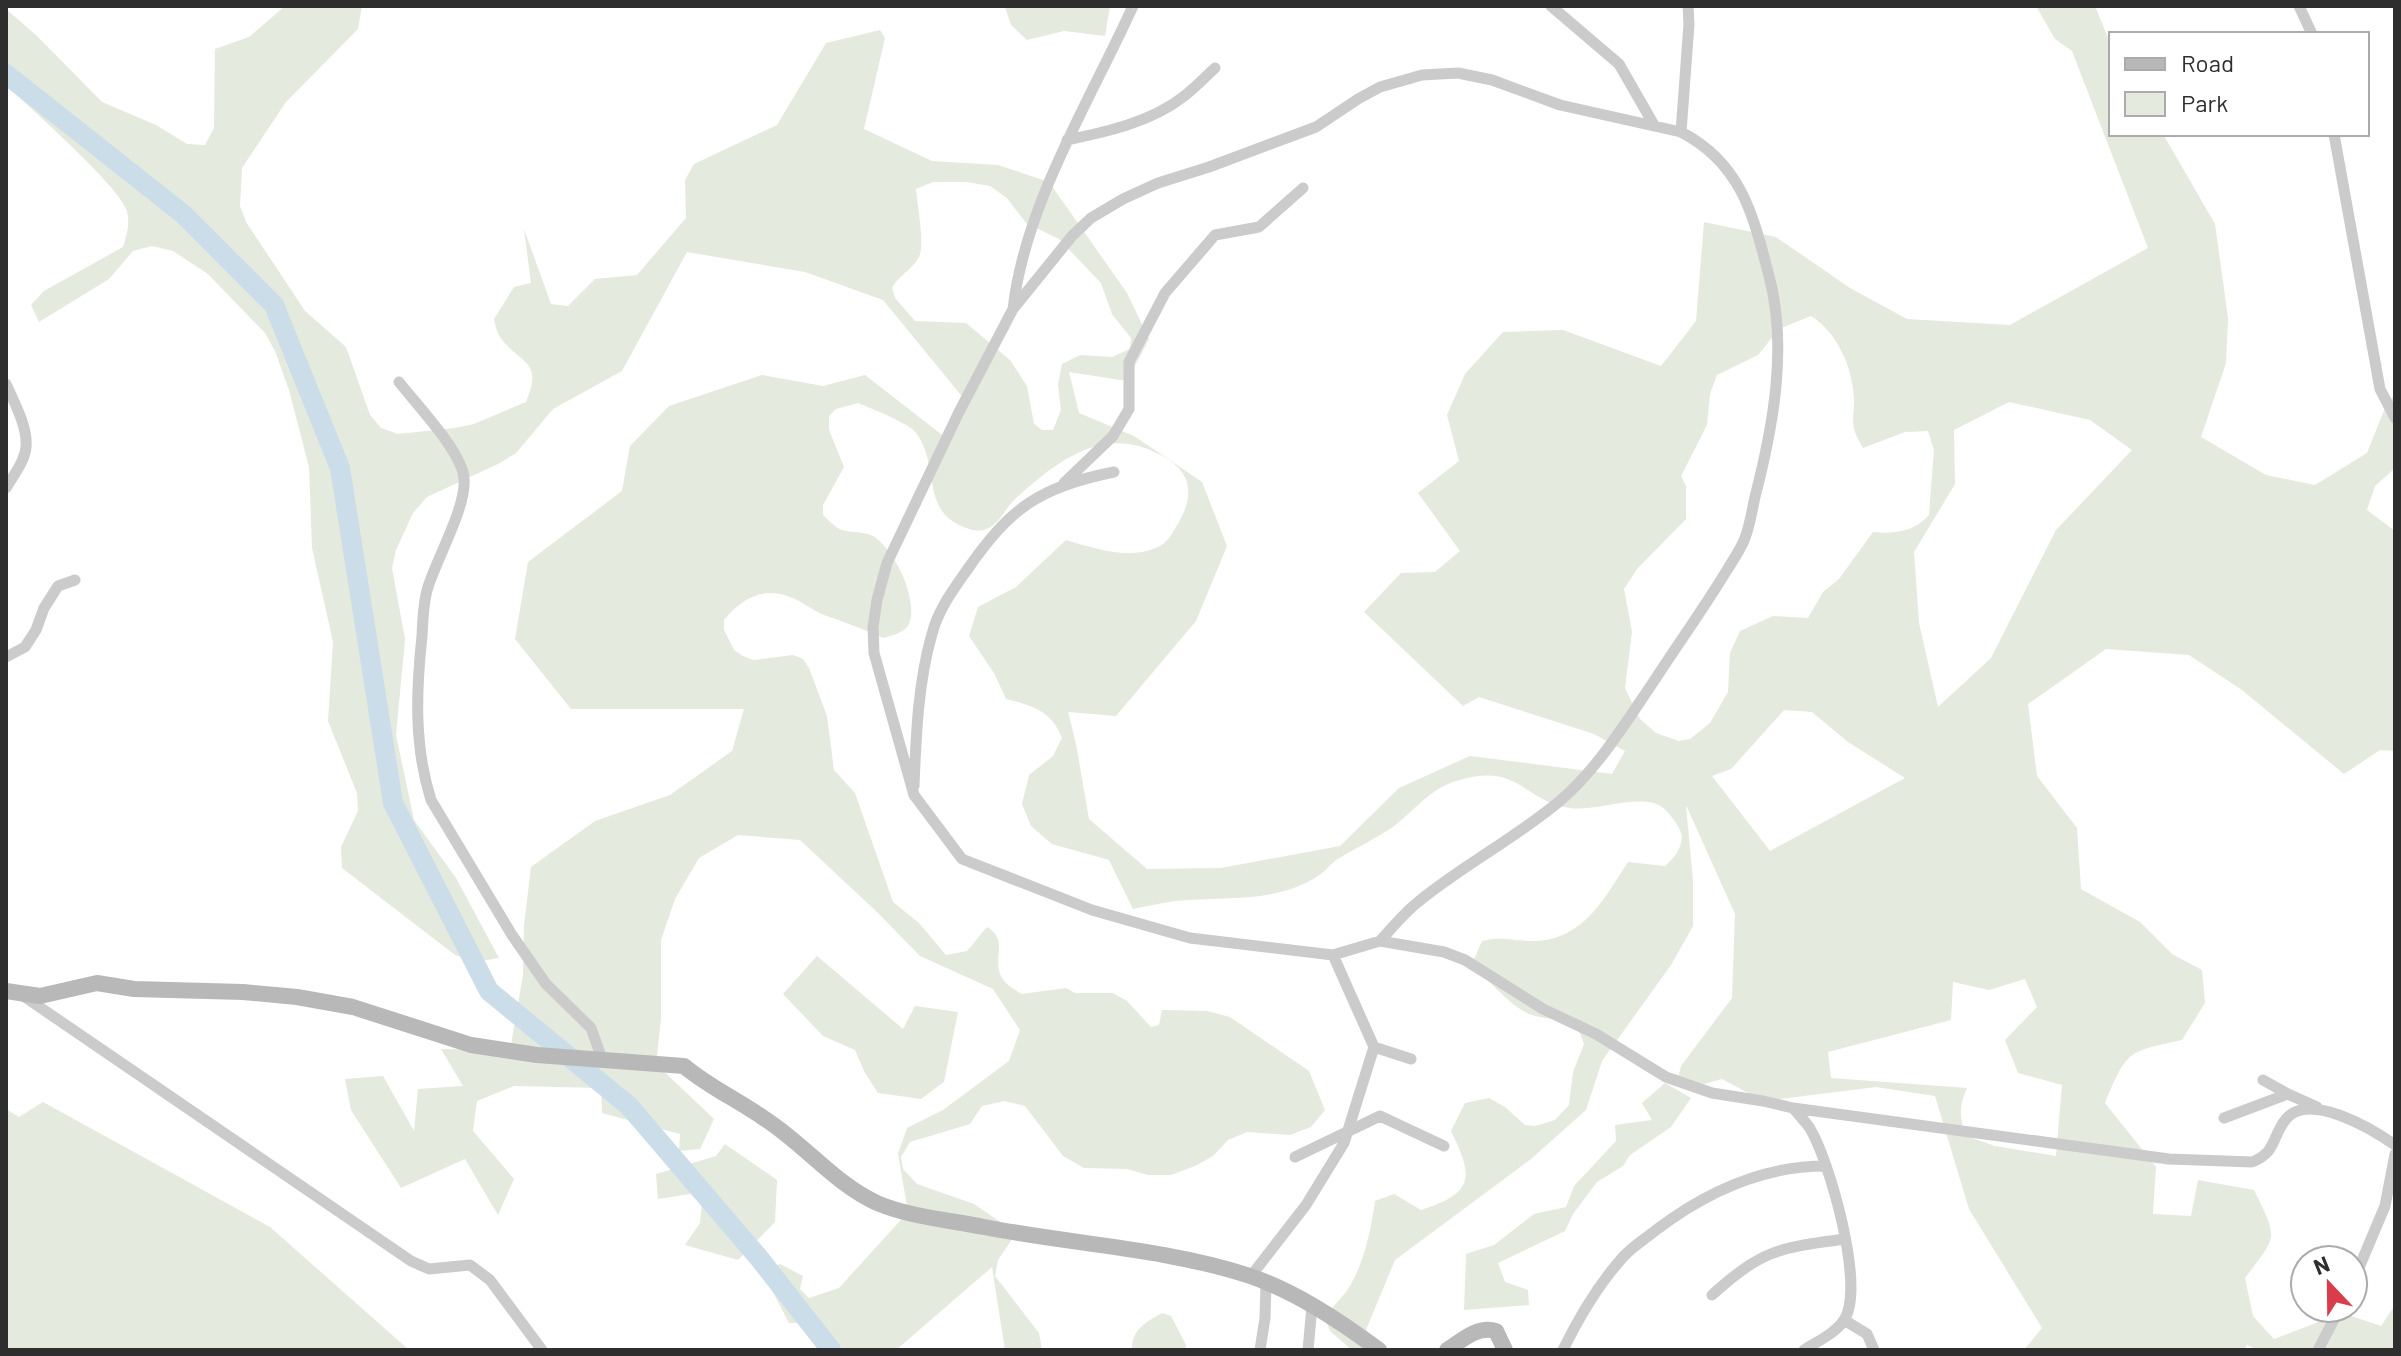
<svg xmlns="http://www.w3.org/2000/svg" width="2401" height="1356" viewBox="0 0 2401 1356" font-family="Barlow,sans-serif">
  <rect width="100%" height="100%" fill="#fff"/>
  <path fill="#e4eadd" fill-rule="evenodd" d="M 285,6 L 362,6 L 358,29 L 286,102 L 242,168 L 240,206 L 246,222 L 305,311 L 346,347 L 370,415 L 381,428 L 398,434 L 455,428 L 474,424 L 526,402 C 544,359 520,365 500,337 C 497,333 495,324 494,319 L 514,287 L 531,283 L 524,229 L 551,304 L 568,306 L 595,279 L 637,275 L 686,218 L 685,180 L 694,164 L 777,125 L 826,43 L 880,30 L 885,38 L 864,129 L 932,161 L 998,165 L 1049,182 L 1127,293 L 1149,339 L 1127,381 L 1069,372 L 1079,413 L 1134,436 L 1202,482 L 1227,546 L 1196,621 L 1116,716 L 1068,712 L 1076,744 L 1089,819 L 1147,869 L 1221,868 L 1340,846 L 1399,788 L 1470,756 L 1612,774 L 1625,751 L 1594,734 L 1479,697 L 1463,706 L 1364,612 L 1401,573 L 1435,572 L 1460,551 L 1418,493 L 1459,461 L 1447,415 L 1465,374 L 1503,332 L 1563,330 L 1661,366 L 1696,321 L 1704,222 L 1776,237 L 1850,288 L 1907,319 L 2010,325 L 2148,248 L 2072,51 L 2055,39 L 2036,6 L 2095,6 L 2111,45 L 2111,134 L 2163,134 L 2215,224 L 2228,318 L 2226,363 L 2201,437 L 2266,475 L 2315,485 L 2367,453 L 2387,403 L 2395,395 L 2395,468 L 2375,486 L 2367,510 L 2395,531 L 2395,751 L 2380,750 L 2344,774 L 2242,690 L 2189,655 L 2106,649 L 2028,704 L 2037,776 L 2077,828 L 2081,889 L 2140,922 L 2172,954 L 2202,970 L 2205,1003 L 2182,1040 C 2126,1052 2127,1051 2105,1103 L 2156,1167 L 2153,1214 L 2191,1216 L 2198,1180 L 2254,1190 C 2278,1239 2278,1235 2245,1278 L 2253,1316 L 2274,1339 L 2342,1313 L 2381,1326 L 2395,1305 L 2395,1350 L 2258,1350 L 2247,1345 L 2244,1350 L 2024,1350 L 2042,1328 L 1969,1209 L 1935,1096 L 1876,1087 L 1763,1101 L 1722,1079 L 1704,1084 L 1678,1078 L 1681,1066 L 1732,998 L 1735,914 L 1686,805 L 1693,881 L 1693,926 L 1671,965 L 1602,1061 L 1586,1110 L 1531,1159 L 1395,1260 L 1363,1337 L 1373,1350 L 1352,1350 L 1331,1332 L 1326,1322 C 1329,1306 1342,1300 1350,1286 C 1365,1260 1371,1229 1375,1201 L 1394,1194 L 1421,1210 C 1474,1193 1474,1178 1451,1131 L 1465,1103 L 1489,1098 L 1505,1107 L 1525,1125 L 1535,1126 L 1555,1120 L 1569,1105 L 1573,1072 L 1584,1044 L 1577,1025 C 1562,1017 1547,1020 1532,1015 C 1511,1008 1488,979 1472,964 L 1482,941 C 1503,936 1512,941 1532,941 C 1583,941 1603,900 1628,862 L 1665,866 C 1675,858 1686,843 1680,830 C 1677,823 1667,810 1661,806 C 1640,793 1594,812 1570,808 C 1525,802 1520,764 1463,779 C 1430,787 1419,807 1394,826 C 1376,839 1355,848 1336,860 C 1330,865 1324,872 1318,876 C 1275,904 1223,896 1175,901 C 1161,903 1147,906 1133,909 L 1109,860 L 1052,844 L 1031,826 L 1022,804 L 1029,775 L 1053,756 L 1062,738 C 1052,711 1031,705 1006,699 L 994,673 L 969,636 L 978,607 L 1016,587 L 1066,540 C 1094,548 1127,560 1156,548 C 1166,544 1171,536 1176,527 C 1201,487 1187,464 1145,448 C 1094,430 1051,467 1016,498 C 1001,512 996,537 969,529 C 919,513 941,469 917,434 C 910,423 872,409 858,403 L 836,409 L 829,416 L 829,430 L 844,467 L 823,505 L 823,515 C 829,520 835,528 842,530 C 852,533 864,531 873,536 C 894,549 919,599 909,624 C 905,633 892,635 883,638 C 863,629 844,622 824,615 C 812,610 802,601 790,597 C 763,586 741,599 724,620 L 724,630 L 734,650 L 743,656 L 753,660 L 793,655 L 803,659 L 809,668 L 827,716 L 834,770 L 855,793 L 893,902 L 919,923 L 946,955 L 967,951 L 987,927 C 1012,942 987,963 1006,983 C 1010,987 1017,991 1022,994 L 1066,988 L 1075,993 L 1113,993 L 1127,1001 L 1151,1027 L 1159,1025 L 1162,1010 L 1207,1011 L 1230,1017 L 1309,1071 L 1325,1110 L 1311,1127 L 1290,1135 L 1247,1132 L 1228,1140 L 1213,1156 L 1195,1166 L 1171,1175 L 1148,1175 L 1127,1169 L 1084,1168 L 1063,1156 L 1025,1106 L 1004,1101 L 982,1106 L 970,1124 L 910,1142 L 901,1157 L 903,1169 L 917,1184 L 974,1204 L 1012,1230 L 1015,1235 L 998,1260 L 995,1276 L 1039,1333 L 1042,1350 L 1005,1350 L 992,1267 L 896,1350 L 837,1350 L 822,1324 L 789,1323 L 762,1271 L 780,1264 L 803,1276 L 800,1289 L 809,1298 L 839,1288 L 908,1212 L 898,1154 L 907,1128 L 943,1110 L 1009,1061 L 1020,1030 L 993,989 L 920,956 L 877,912 L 800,840 L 738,835 L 699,858 L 675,899 L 661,940 L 661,1018 L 656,1064 L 714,1119 L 700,1149 L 679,1151 L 680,1134 L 602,1113 L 601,1088 L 514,1086 L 477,1101 L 473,1131 L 514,1179 L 498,1215 L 465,1159 L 401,1188 L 351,1110 L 345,1079 L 383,1076 L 414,1131 L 418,1089 L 463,1086 L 441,1049 L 510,1050 L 523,975 L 524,926 L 531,867 L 595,821 L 670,795 L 732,751 L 744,709 L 571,709 L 515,639 L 528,562 L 622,491 L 630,446 L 669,406 L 762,375 L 823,386 L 865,375 L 946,438 L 965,400 L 883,300 L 805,272 L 687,252 L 622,371 L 553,409 L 516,453 L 500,463 L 427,497 L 413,513 L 396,550 L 392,568 L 405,639 L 396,735 L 414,820 L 456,878 L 499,958 L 476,962 L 455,955 L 342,868 L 341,847 L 358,811 L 357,793 L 328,721 L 333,642 L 312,548 L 309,467 L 289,390 L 275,351 L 265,333 L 208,274 L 173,251 L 152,246 L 133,251 L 109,279 L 39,322 L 31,305 L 44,291 L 123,247 C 127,235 130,224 127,211 C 119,186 30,108 6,85 L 6,9 L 37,36 L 102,102 L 156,125 L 187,144 L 205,145 L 214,128 L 215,49 L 249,37 ZM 933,182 L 967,182 L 990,186 L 1007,198 L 1026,223 L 1059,239 L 1101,283 L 1112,314 L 1131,338 L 1130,349 L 1112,357 L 1080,355 L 1062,364 L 1058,385 L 1061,410 L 1053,430 L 1042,430 L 1034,424 L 1027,386 L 1010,360 L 966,323 L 915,321 L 895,298 L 892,288 C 899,275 910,271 918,259 C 926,247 917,205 916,189 ZM 1811,316 C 1837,332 1853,368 1854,399 C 1854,424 1849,424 1863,448 L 1905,432 L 1928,431 L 1934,450 L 1929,515 C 1914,532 1894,534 1873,532 L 1839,579 L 1823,592 L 1808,618 L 1773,616 L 1740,631 L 1730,653 L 1728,692 L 1710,723 L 1690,739 L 1679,741 L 1656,733 L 1640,719 L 1625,688 L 1632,632 L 1624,589 L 1637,569 L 1686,519 L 1686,486 L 1681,476 L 1707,425 L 1710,394 L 1717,375 L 1758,355 L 1779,329 ZM 2009,402 L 2090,420 L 2132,450 L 2056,530 L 1991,658 L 1938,707 L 1919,623 L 1914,552 L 1955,484 L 1954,430 ZM 1784,710 L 1812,712 L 1848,742 L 1905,778 L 1770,851 L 1712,776 L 1731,769 ZM 2025,979 L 2037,1007 L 2005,1040 L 2018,1073 L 2062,1085 L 2056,1156 L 1995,1146 L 1966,1136 C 1959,1117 1959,1106 1967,1088 L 1831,1078 L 1828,1052 L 1951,1020 L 1953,982 L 1989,990 Z
    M 1110,6 L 1105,36 L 1064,31 L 1027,40 L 1011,25 L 1005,7 Z
    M 817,956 L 903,1029 L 915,1006 L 958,1012 L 944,1082 L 921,1099 L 878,1093 L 865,1073 L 855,1050 L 823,1036 L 783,994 Z
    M 1665,1083 L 1691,1098 L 1671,1127 L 1630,1155 L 1623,1166 L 1597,1182 L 1573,1214 L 1565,1231 L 1498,1263 L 1505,1282 L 1528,1290 L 1529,1305 L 1464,1310 L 1466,1254 L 1494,1245 L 1534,1214 L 1566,1207 L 1574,1186 L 1616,1141 L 1615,1125 L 1652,1120 L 1642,1103 Z
    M 43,1102 L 270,1227 L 409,1350 L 6,1350 L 6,1109 L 19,1117 Z
    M 725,1144 L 777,1180 L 775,1222 L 738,1260 L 685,1245 L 700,1223 L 703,1192 L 658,1199 L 656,1174 L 716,1156 Z
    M 1162,1313 L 1171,1316 L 1186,1345 L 1185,1350 L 1132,1350 C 1131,1330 1146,1322 1162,1313 Z"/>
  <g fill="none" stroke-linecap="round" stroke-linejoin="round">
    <path stroke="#cadde9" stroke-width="20" d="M 6,74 L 183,214 L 274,305 L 340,468 L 393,803 L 489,991 L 629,1106 L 759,1258 L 831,1350"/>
    <path stroke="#cbcbcb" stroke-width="11" d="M 1551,6 L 1619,64 L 1654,125
      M 2299,6 L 2312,34
      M 1681,132 L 1689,24 L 1688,6
      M 2334,134 L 2380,389 L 2395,418
      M 1067,140 C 1106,132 1151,122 1183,97 C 1195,88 1205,77 1215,68
      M 1013,309 C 1025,204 1090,101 1133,6
      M 399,382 C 416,404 462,452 464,478 C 467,506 437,558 428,587 C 423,602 423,620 422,636 C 416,692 414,746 431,800 L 512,935 L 546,984 L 591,1028 L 602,1059
      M 6,384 C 14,402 28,427 26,447 C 25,461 13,476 6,488
      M 1064,483 L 1113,436 L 1129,409 L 1129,362 L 1165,293 L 1215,235 L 1259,227 L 1303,188
      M 6,657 L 25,647 L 36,630 L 44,608 L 58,586 L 75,580
      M 914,786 C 916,736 918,682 932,634 C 938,610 953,590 967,570 C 1010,508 1039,487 1114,472
      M 1380,941 C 1392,928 1404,913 1418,902 C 1463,865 1516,838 1561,800 C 1599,767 1626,722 1654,681 C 1678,644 1704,608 1727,570 C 1733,560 1741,549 1745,538 C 1750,525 1752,510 1755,497 C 1773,427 1788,347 1769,276 C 1753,214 1741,163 1681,132 L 1560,105 L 1492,80 L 1458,73 L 1422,75 L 1380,87 L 1358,99 L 1316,127 L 1209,167 L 1158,183 L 1123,199 L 1091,218 L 1072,236 L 1013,309 L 959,412 L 887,563 L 877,600 L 873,627 L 874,653 L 914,795 L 962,859 L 1092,910 L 1190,938 L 1333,955 L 1380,941 L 1444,952 L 1465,960 L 1543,1009 L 1596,1034 L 1666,1077 L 1712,1093 L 1763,1101 L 1793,1108 L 2169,1159 L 2252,1162 C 2277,1152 2271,1138 2286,1119 C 2309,1091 2372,1129 2395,1145
      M 22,995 L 411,1261 L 429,1269 L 470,1265 L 490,1280 L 542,1350
      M 1374,1047 L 1411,1059
      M 2263,1080 L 2288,1094
      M 1793,1108 C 1798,1114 1805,1121 1809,1127 C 1829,1158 1866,1288 1844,1320 C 1836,1333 1816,1342 1804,1350
      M 2224,1118 L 2288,1094 L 2317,1107
      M 1295,1157 L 1380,1116 L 1444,1146
      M 1251,1276 L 1306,1205 L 1344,1143 L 1374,1047 L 1333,955
      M 2353,1282 L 2385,1206 L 2395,1154
      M 1712,1295 C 1763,1249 1779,1248 1845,1239
      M 1844,1320 L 1867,1334 L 1874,1350
      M 1260,1350 L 1265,1318 L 1266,1284
      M 1308,1350 L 1312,1306
      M 1563,1350 C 1579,1317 1598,1285 1623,1257 C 1632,1247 1645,1239 1656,1230 C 1706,1192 1761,1166 1825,1166
      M 2318,1350 L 2340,1308"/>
    <path stroke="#b8b8b8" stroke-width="16" d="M 6,991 L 40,996 L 97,983 L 134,989 L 243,992 L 297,997 L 353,1007 L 471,1045 L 537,1055 L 684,1066 C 709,1087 738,1100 765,1119 C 804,1144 835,1184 877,1203 C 910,1217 949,1220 984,1227 C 1071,1244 1163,1248 1247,1275 C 1295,1291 1340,1321 1379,1350
      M 1447,1350 C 1461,1341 1478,1325 1496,1331 L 1505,1350"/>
  </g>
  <rect width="2401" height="1356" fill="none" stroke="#2e2e2e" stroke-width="16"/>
  <rect x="2109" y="32" width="260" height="104" fill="#ffffff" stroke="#ababab" stroke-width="2"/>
  <rect x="2125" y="58" width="40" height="12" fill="#b8b8b8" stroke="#ababab" stroke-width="2"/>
  <text x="2181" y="72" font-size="24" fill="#2e2e2e">Road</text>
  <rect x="2125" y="92" width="40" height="24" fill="#e4eadd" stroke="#ababab" stroke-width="2"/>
  <text x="2181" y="112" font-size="24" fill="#2e2e2e">Park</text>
  <g transform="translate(2329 1284) rotate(338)"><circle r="38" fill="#ffffff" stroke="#ababab" stroke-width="2"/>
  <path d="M0-6L14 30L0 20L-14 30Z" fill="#d93c4a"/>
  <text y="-12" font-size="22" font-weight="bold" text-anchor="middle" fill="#2e2e2e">N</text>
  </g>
</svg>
